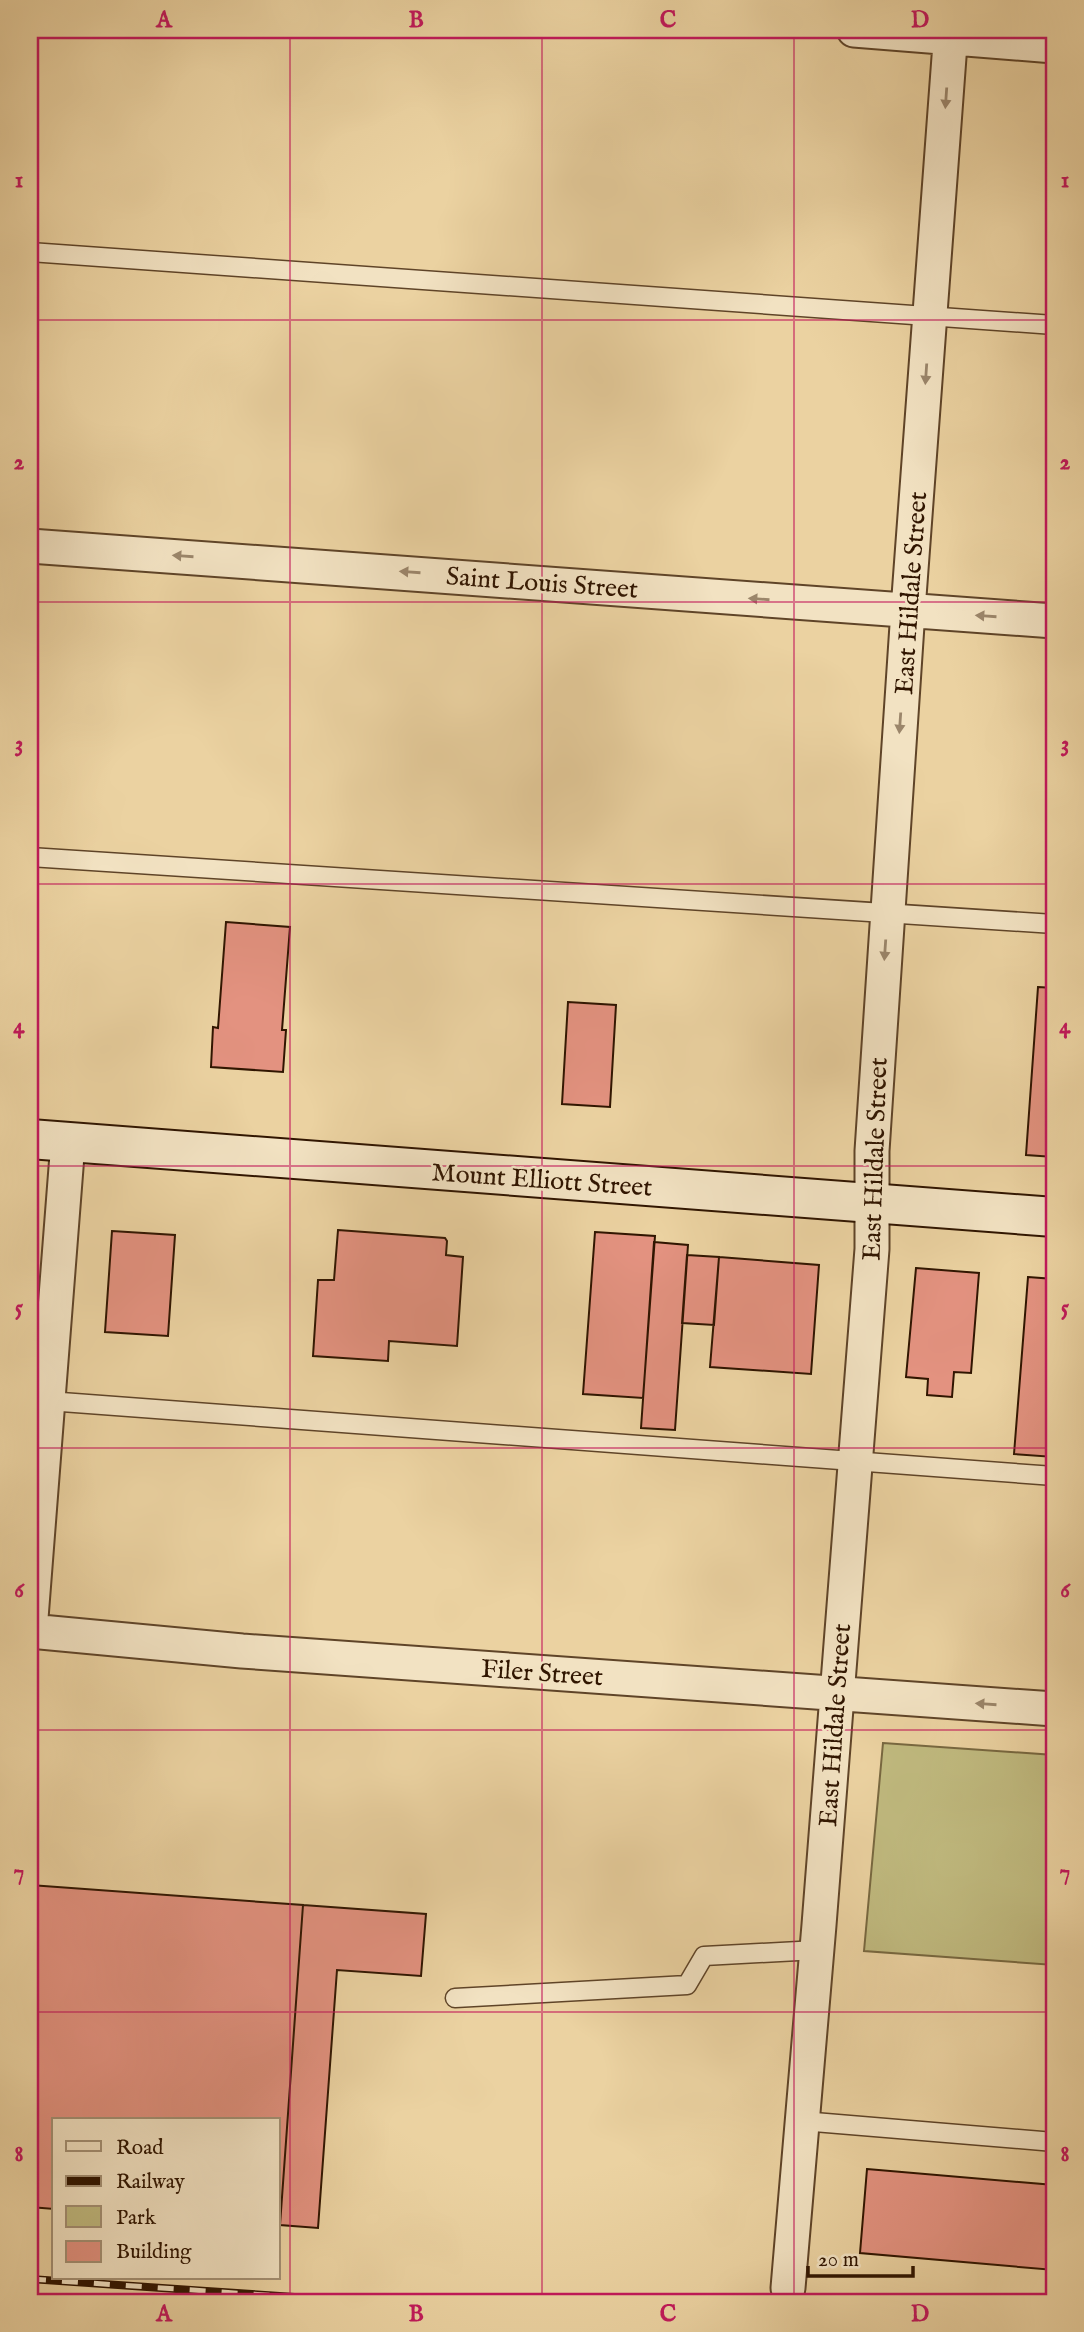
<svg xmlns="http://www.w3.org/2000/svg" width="1084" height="2332" viewBox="0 0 1084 2332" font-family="'IM FELL English',serif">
  <rect width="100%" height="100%" fill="#ebd2a1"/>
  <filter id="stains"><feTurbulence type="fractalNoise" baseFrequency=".00286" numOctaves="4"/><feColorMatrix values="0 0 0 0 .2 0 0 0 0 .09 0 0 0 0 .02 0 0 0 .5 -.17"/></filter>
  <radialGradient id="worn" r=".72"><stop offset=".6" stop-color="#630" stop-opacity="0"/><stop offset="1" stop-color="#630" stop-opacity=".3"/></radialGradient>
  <path fill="#c0ba7f" stroke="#786840" stroke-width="2" d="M 883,1743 L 1054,1755 L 1054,1965 L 864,1951 Z"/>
  <path fill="#e39280" stroke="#301500" stroke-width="2" d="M 226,922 L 290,927 L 282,1030 L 286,1030 L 283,1072 L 211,1067 L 213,1027 L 218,1028 Z
    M 1038,987 L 1054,988 L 1054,1157 L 1026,1155 Z
    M 568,1002 L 616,1005 L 610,1107 L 562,1104 Z
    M 338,1230 L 445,1238 L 447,1241 L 446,1255 L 463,1257 L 457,1346 L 389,1341 L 388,1361 L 313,1356 L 318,1280 L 334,1280 Z
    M 112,1231 L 175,1235 L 168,1336 L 105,1332 Z
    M 595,1232 L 655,1236 L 643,1398 L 583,1394 Z
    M 654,1242 L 688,1245 L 675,1430 L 641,1428 Z
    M 687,1255 L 719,1257 L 714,1325 L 682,1323 Z
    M 719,1257 L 819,1265 L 811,1374 L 710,1367 Z
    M 916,1268 L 979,1273 L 971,1373 L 954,1372 L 952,1397 L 927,1395 L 928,1379 L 906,1377 Z
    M 1028,1277 L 1054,1279 L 1054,1457 L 1014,1454 Z
    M 30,1885 L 303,1905 L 280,2225 L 278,2225 L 278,2120 L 54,2120 L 54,2209 L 30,2207 Z
    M 303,1905 L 426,1914 L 421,1976 L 337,1970 L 318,2228 L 280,2225 Z
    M 867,2169 L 1054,2185 L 1054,2270 L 860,2253 Z"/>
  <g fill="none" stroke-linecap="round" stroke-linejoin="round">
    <defs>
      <path id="lane" d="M 30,252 L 1054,325
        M 30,857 L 1054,924
        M 48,1401 L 1054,1476
        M 455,1998 L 687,1985 L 704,1956 L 817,1950
        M 802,2121 L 1054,2142"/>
      <path id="street" d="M 854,30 L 1054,46
        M 30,546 L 1054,621
        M 68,1142 L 30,1631 L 242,1651 L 1054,1709
        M 788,2288 L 819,1925 L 872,1249 L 872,1151 L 908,610 L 951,30"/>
      <path id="secondary" d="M 30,1139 L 1054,1217"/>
    </defs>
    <use href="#lane" stroke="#5f4428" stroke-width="21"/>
    <use href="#street" stroke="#5f4428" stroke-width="37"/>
    <use href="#secondary" stroke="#301500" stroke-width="42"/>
    <use href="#lane" stroke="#f2e2c2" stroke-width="18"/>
    <use href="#street" stroke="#f2e2c2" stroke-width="33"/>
    <use href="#secondary" stroke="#f2e2c2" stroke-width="38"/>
    <defs>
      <path id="rail" d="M 30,2279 L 368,2302"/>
    </defs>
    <use href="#rail" stroke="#301500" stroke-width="8"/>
    <use href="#rail" stroke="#f2e2c2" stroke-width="5" stroke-dasharray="16" stroke-linecap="butt"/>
  </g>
  <defs><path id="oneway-solid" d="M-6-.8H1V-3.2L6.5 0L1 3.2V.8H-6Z" transform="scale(1.75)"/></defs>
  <g fill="#9b866b">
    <use href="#oneway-solid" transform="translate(946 98) rotate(94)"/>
    <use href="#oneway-solid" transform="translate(926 374) rotate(94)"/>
    <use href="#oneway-solid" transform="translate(183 556) rotate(-176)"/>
    <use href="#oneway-solid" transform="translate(410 572) rotate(-176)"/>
    <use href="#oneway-solid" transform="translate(759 599) rotate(-176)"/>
    <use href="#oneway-solid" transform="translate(986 616) rotate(-176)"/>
    <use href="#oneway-solid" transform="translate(900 723) rotate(94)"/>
    <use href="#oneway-solid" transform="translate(885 950) rotate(94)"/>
    <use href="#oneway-solid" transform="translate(986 1704) rotate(-176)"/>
  </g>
  <path fill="none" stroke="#c2185b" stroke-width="2" stroke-opacity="0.55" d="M 290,30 L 290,2302M 542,30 L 542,2302M 794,30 L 794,2302M 30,320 L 1054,320M 30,602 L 1054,602M 30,884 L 1054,884M 30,1166 L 1054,1166M 30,1448 L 1054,1448M 30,1730 L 1054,1730M 30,2012 L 1054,2012"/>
  <g text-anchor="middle" stroke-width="5" stroke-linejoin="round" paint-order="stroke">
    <g font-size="26" fill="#301500" stroke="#f2e2c2">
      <text transform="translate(542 582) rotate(4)" y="9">Saint Louis Street</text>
      <text transform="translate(910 593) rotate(-86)" y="9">East Hildale Street</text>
      <text transform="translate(874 1159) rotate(-88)" y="9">East Hildale Street</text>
      <text transform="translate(542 1179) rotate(4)" y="9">Mount Elliott Street</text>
      <text transform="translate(542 1672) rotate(4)" y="9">Filer Street</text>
      <text transform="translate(834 1725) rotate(-86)" y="9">East Hildale Street</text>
    </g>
  </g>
  <rect width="1084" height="2332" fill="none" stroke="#ebd2a1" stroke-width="77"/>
  <rect x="52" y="2118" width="228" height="161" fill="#f2e2c2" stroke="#a49074" stroke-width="2"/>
  <rect x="66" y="2141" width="35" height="10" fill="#f2e2c2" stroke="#a49074" stroke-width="2"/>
  <text x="116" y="2154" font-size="21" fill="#301500">Road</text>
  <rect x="66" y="2176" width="35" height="10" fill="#301500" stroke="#a49074" stroke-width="2"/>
  <text x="116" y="2188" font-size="21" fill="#301500">Railway</text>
  <rect x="66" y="2206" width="35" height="21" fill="#c0ba7f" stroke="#a49074" stroke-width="2"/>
  <text x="116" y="2224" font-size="21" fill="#301500">Park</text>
  <rect x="66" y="2241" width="35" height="21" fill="#e39280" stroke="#a49074" stroke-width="2"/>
  <text x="116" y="2258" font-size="21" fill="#301500">Building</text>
  <path d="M808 2266v10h105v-10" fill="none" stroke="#301500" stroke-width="3.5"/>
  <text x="818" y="2266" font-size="21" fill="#301500" stroke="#f2e2c2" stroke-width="5" paint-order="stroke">20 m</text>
  <rect x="38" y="38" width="1008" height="2256" fill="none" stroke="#c2185b" stroke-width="2.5"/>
  <g font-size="23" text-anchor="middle" font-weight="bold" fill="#c2185b">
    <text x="164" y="27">A</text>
    <text x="416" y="27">B</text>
    <text x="668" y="27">C</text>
    <text x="920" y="27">D</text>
    <text x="19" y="187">1</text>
    <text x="1065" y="187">1</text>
    <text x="19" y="469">2</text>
    <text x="1065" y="469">2</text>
    <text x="19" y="751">3</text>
    <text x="1065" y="751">3</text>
    <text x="19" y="1033">4</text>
    <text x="1065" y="1033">4</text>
    <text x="19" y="1315">5</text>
    <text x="1065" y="1315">5</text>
    <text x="19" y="1597">6</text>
    <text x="1065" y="1597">6</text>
    <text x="19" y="1879">7</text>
    <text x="1065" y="1879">7</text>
    <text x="19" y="2161">8</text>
    <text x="1065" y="2161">8</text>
    <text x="164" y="2321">A</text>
    <text x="416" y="2321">B</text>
    <text x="668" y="2321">C</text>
    <text x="920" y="2321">D</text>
  </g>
  <rect width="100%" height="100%" filter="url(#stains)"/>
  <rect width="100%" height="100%" fill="url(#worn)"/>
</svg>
